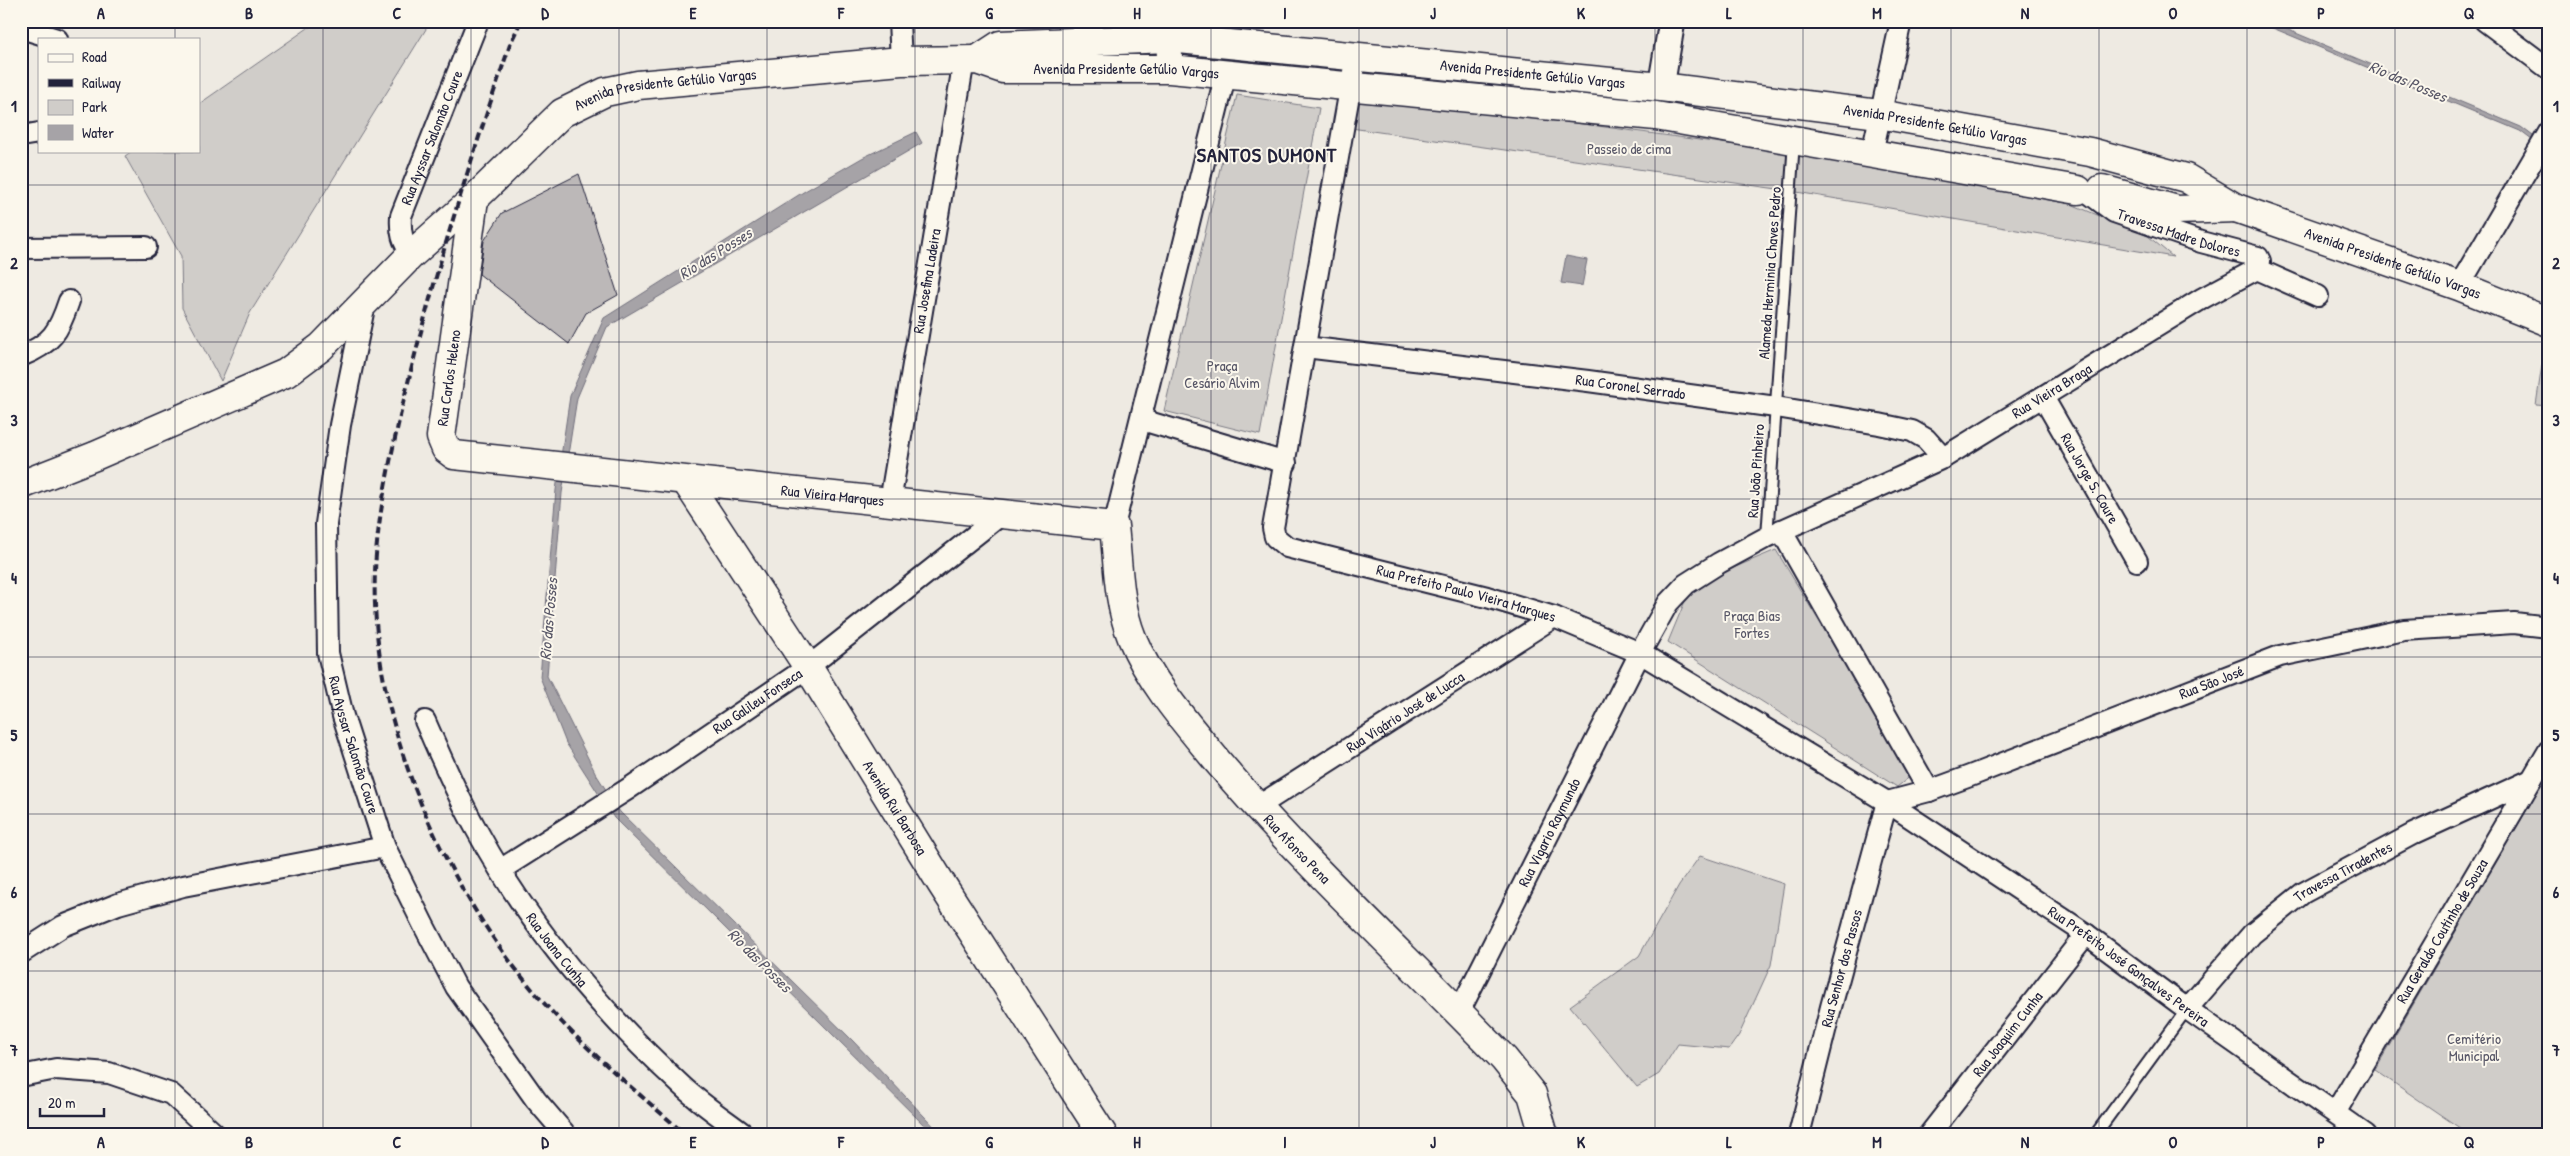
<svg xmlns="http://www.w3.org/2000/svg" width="2570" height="1156" viewBox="0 0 2570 1156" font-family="'Patrick Hand',sans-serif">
  <rect width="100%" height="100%" fill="#eeeae2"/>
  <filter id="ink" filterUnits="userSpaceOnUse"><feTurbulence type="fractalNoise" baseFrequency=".02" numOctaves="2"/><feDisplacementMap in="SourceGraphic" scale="10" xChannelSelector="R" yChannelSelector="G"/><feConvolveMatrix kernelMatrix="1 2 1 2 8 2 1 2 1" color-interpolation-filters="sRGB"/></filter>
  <g filter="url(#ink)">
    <path fill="#d0cdc9" stroke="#797882" d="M 318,21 L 431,21 L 250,313 L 221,381 L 182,308 L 181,256 L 125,156 L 132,151 L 199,151 L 199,104 Z
      M 1359,93 L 1793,153 L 2071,204 L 2148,236 L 2173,257 L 1791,191 L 1351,128 Z
      M 1237,95 L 1319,108 L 1260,435 L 1164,411 Z
      M 2542,365 L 2549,367 L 2549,406 L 2536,405 Z
      M 1776,550 L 1912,775 L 1897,787 L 1668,642 L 1685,601 L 1697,583 Z
      M 2549,772 L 2549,1135 L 2470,1135 L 2375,1070 Z
      M 1700,856 L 1784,884 L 1771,965 L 1739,1035 L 1729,1049 L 1678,1044 L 1659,1074 L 1637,1087 L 1570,1006 L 1639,956 L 1679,885 Z"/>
    <path fill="#a6a3a7" stroke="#716f7c" d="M 2256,21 L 2267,21 L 2521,127 L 2549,148 L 2549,153 L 2520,131 Z
      M 916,132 L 922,143 L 607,327 L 577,398 L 562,493 L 547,676 L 596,774 L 620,812 L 853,1041 L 942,1135 L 934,1135 L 614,818 L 566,743 L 540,677 L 556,490 L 570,396 L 604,318 L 805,191 L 862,158 Z
      M 1566,256 L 1587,260 L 1582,286 L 1561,283 Z"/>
    <path fill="#bcb8b8" stroke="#22223b" d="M 579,174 L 618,295 L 586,313 L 569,344 L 479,274 L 484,241 L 502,213 Z"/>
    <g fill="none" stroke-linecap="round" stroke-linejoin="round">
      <defs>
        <path id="service" d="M 1767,537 L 1794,141
          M 2095,1135 L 2187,1009"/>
        <g id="minor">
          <path d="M 899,21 L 901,61"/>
          <path d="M 2485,21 L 2549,69"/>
          <path d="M 21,28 L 57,39"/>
          <path id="s1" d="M 1356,55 L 1273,528 L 1275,537 L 1287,547 L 1487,597 L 1554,617 L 1640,653 L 1887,802 L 2086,934 L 2187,1009 L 2366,1135"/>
          <path d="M 21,136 L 39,133"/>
          <path d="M 1872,153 L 1901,21"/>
          <path id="s2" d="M 2090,194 L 2114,212 L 2201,242 L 2258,257 L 2260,261 L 2257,269"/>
          <path d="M 21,248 L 146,247"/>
          <path id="s3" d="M 412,254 C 402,242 400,232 401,216 L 478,21"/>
          <path d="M 2459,286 L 2549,132"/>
          <path id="s4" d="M 365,303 L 340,425 L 326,524 L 328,653 L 343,716 L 385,847 L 423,924 L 456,987 L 536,1100 L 566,1135"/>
          <path id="s5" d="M 1305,347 L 1588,381 L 1776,407 L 1879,424 L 1912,431 L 1926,439 L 1943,458"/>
          <path d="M 21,356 C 52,344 59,331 69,301"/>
          <path id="s6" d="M 2043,397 L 2137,561"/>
          <path d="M 1142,420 L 1286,463"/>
          <path id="s7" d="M 890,502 L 964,60"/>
          <path d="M 1114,526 L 1226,73"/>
          <path d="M 1781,530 L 1929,791"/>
          <path id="s8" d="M 425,721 C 441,757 456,793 475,827 C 527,924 601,1011 682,1086 C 701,1104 724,1119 745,1135"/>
          <path id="s9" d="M 1887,802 L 1929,791 L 1970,776 L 2280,656 L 2404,630 L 2514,623 L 2549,627"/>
          <path id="s10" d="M 1257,807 L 1554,617"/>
          <path id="s11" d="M 500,870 L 628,789 L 808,667 L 1002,514"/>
          <path d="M 21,953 L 63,926 L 118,904 L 183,886 L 385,847"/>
          <path id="s12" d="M 2187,1009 L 2252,934 L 2303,893 L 2413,834 L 2531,780"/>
          <path id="s13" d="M 1459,1012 L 1640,653 L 1668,603 L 1686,584 L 1719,563 L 1767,537 L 1943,458 L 2203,298 L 2257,269 L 2318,296"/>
          <path d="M 21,1076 L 56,1069 L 109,1073 L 171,1094 L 216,1135"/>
          <path id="s14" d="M 2335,1113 L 2549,750"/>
          <path id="s15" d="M 1799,1135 L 1831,1007 L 1887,802"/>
          <path id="s16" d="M 1929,1135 L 2086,934"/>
        </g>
        <path id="tertiary" d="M 1168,21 L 1170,69
          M 1661,87 L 1672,21"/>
        <g id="secondary">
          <path id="s17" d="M 977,60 L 1000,45 L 1169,38 L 1661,87 L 1879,114 L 2090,152 L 2186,178 L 2236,208 L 2459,286 L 2549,322"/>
          <path d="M 2102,189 L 2177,210 L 2236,208"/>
          <path id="s18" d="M 474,199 L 441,437 L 446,449 L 454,455 L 1114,526 C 1118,563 1118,604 1132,638 C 1151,684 1187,724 1218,762 C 1307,867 1409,960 1504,1059 L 1532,1094 L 1544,1135"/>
          <path id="s19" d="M 686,481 L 808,667 L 941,883 L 1103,1135"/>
          <path id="s20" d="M 21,485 L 95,456 L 286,373 L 321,347 L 412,254 L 474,199 L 562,113 L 605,92 L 638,85 L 901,61 L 977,60 L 1003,69 L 1170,69 L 1656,116 L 2078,190"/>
        </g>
      </defs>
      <use href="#service" stroke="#22223b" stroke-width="14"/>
      <use href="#minor" stroke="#22223b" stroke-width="24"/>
      <use href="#tertiary" stroke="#22223b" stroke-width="29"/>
      <use href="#secondary" stroke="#22223b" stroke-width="31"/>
      <use href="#service" stroke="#fbf7ec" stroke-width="10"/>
      <use href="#minor" stroke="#fbf7ec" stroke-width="20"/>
      <use href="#tertiary" stroke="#fbf7ec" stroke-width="25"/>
      <use href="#secondary" stroke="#fbf7ec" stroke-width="28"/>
      <path stroke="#22223b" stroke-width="4" stroke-dasharray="8 4" stroke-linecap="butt" d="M 521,21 L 511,42 C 470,160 433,278 404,399 C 389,464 372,536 375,604 C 380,744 451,898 543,1002 C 586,1050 637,1092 686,1135"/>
    </g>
  </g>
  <path fill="none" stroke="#22223b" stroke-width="1" stroke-opacity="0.55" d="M 175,21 L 175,39M 323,21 L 323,1135M 471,21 L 471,1135M 619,21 L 619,1135M 767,21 L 767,1135M 915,21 L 915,1135M 1063,21 L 1063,1135M 1211,21 L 1211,1135M 1359,21 L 1359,1135M 1507,21 L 1507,1135M 1655,21 L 1655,1135M 1803,21 L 1803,1135M 1951,21 L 1951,1135M 2099,21 L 2099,1135M 2247,21 L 2247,1135M 2395,21 L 2395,1135M 175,151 L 175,1135M 21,185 L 2549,185M 21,342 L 2549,342M 21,499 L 2549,499M 21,657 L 2549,657M 21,814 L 2549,814M 21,971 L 2549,971"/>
  <g text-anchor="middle" stroke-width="4" stroke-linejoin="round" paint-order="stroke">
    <g font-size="15" fill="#22223b" stroke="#fbf7ec">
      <text dy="5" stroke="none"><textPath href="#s20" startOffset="1240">Avenida Presidente Getúlio Vargas</textPath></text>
      <text dy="5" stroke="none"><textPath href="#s17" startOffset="562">Avenida Presidente Getúlio Vargas</textPath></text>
      <text dy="5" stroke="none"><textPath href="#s20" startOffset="775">Avenida Presidente Getúlio Vargas</textPath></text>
      <text dy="5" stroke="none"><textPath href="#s17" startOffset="968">Avenida Presidente Getúlio Vargas</textPath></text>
      <text dy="5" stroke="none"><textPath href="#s3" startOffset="125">Rua Ayssar Salomão Coure</textPath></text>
      <text dy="5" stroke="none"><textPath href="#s2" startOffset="98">Travessa Madre Dolores</textPath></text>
      <text dy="5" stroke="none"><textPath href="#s17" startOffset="1449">Avenida Presidente Getúlio Vargas</textPath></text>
      <text transform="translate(1770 273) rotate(-86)" y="5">Alameda Herminia Chaves Pedro</text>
      <text dy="5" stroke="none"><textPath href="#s7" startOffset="224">Rua Josefina Ladeira</textPath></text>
      <text transform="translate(449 378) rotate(-82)" y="5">Rua Carlos Heleno</text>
      <text dy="5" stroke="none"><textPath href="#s5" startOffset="328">Rua Coronel Serrado</textPath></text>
      <text dy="5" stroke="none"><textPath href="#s13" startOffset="900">Rua Vieira Braga</textPath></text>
      <text transform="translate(1756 471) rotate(-86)" y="5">Rua João Pinheiro</text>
      <text dy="5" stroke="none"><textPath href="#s6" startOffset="94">Rua Jorge S. Coure</textPath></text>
      <text dy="5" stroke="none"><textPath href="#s18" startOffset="644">Rua Vieira Marques</textPath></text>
      <text dy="5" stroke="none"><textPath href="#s1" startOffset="690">Rua Prefeito Paulo Vieira Marques</textPath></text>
      <text dy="5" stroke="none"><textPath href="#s9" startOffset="346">Rua São José</textPath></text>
      <text dy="5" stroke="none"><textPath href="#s11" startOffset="308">Rua Galileu Fonseca</textPath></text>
      <text dy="5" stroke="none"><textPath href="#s10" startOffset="176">Rua Vigário José de Lucca</textPath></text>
      <text dy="5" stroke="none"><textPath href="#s4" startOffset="449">Rua Ayssar Salomão Coure</textPath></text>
      <text dy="5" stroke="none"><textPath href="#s19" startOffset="388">Avenida Rui Barbosa</textPath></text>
      <text dy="5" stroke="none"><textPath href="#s13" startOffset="201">Rua Vigario Raymundo</textPath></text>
      <text dy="5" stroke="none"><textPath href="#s18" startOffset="1310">Rua Afonso Pena</textPath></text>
      <text dy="5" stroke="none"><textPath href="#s12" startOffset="210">Travessa Tiradentes</textPath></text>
      <text dy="5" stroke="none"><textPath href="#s14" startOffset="211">Rua Geraldo Coutinho de Souza</textPath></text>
      <text dy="5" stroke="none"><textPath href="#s8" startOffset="265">Rua Joana Cunha</textPath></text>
      <text dy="5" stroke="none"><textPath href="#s1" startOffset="1455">Rua Prefeito José Gonçalves Pereira</textPath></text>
      <text dy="5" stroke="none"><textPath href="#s15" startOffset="172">Rua Senhor dos Passos</textPath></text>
      <text dy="5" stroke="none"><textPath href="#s16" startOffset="128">Rua Joaquim Cunha</textPath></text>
    </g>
    <g font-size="15" fill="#565566" stroke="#fbf7ec">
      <text x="1629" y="154">Passeio de cima</text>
      <text x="1222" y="371">Praça<tspan x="1222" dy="17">Cesário Alvim</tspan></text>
      <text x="1752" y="621">Praça Bias<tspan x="1752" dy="17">Fortes</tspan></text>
      <text x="2474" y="1044">Cemitério<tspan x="2474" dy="17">Municipal</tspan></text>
    </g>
    <g font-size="16" font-style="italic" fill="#575666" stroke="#fbf7ec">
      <text transform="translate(2408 81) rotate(23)" y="6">Rio das Posses</text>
      <text transform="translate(715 253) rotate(-32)" y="6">Rio das Posses</text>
      <text transform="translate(548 619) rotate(-85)" y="6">Rio das Posses</text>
      <text transform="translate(760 960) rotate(45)" y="6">Rio das Posses</text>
    </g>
    <g font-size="20" font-weight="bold" letter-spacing="1" fill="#22223b" stroke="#fbf7ec">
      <text x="1267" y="162">SANTOS DUMONT</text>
    </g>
  </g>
  <rect width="2570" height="1156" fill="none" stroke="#fbf7ec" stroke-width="55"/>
  <rect x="38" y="38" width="162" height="115" fill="#fbf7ec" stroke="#a4a2a5"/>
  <rect x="48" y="54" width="25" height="8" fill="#fbf7ec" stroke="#a4a2a5"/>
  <text x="82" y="62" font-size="15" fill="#22223b">Road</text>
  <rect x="48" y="79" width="25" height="8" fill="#22223b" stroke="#a4a2a5"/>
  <text x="82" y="88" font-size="15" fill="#22223b">Railway</text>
  <rect x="48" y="100" width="25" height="15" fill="#d0cdc9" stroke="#a4a2a5"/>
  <text x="82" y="112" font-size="15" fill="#22223b">Park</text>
  <rect x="48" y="125" width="25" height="15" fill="#a6a3a7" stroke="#a4a2a5"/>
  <text x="82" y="138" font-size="15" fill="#22223b">Water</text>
  <path d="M40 1108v8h64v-8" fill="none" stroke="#22223b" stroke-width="2.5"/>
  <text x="48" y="1108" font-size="15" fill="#22223b" stroke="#fbf7ec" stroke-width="4" paint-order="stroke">20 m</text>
  <rect x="28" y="28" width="2514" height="1100" fill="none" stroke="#22223b" stroke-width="2"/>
  <g font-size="16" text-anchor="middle" font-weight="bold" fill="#22223b">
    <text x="101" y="19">A</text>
    <text x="249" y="19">B</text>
    <text x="397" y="19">C</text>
    <text x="545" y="19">D</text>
    <text x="693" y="19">E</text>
    <text x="841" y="19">F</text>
    <text x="989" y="19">G</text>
    <text x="1137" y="19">H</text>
    <text x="1285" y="19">I</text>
    <text x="1433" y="19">J</text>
    <text x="1581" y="19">K</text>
    <text x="1729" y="19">L</text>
    <text x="1877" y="19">M</text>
    <text x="2025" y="19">N</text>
    <text x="2173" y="19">O</text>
    <text x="2321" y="19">P</text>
    <text x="2469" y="19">Q</text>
    <text x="14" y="112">1</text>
    <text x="2556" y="112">1</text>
    <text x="14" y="269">2</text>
    <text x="2556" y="269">2</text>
    <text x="14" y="426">3</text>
    <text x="2556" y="426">3</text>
    <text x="14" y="584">4</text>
    <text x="2556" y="584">4</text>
    <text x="14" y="741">5</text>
    <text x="2556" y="741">5</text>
    <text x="14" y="898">6</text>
    <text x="2556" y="898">6</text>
    <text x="14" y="1056">7</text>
    <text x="2556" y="1056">7</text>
    <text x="101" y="1148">A</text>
    <text x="249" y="1148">B</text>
    <text x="397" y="1148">C</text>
    <text x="545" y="1148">D</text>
    <text x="693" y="1148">E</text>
    <text x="841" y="1148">F</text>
    <text x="989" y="1148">G</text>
    <text x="1137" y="1148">H</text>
    <text x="1285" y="1148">I</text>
    <text x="1433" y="1148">J</text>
    <text x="1581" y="1148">K</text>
    <text x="1729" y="1148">L</text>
    <text x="1877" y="1148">M</text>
    <text x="2025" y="1148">N</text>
    <text x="2173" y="1148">O</text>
    <text x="2321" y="1148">P</text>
    <text x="2469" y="1148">Q</text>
  </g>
</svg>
